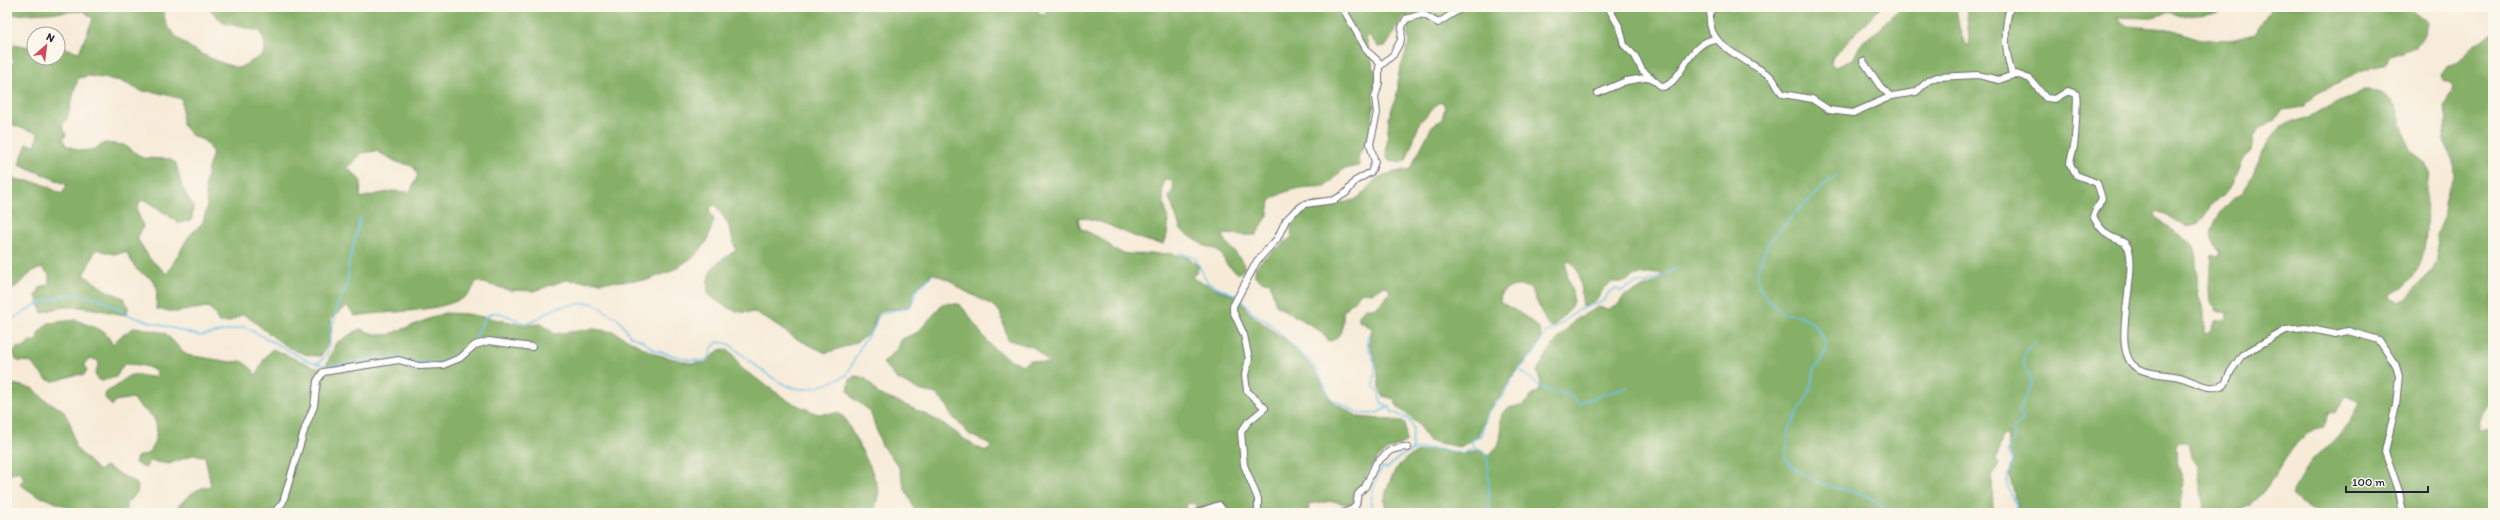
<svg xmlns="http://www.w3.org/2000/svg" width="2500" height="520" viewBox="0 0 2500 520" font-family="Itim,sans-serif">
  <rect width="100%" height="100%" fill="#fbf7ec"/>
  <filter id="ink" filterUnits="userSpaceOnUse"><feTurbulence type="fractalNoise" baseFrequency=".025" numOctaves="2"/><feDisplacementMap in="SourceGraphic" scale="8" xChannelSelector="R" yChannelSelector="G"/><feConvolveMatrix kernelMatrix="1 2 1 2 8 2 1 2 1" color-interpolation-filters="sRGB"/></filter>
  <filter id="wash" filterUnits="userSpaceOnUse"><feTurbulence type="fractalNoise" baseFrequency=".012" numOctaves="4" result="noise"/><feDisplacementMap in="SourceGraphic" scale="16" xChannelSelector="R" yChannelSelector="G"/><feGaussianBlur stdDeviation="0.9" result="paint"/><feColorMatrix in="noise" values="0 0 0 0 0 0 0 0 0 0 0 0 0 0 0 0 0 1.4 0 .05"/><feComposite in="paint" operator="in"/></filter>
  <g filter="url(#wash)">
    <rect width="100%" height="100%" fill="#f7ebd8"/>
    <path fill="#86b068" stroke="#546952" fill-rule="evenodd" d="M 7,7 L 163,7 C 164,12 164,18 166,23 C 176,45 217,63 239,68 L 263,55 L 265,43 L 260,31 L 223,23 L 208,7 L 1035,7 L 1039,13 L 1044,14 L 1050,7 L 1881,7 L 1832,58 L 1831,63 L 1835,67 L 1853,60 L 1861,43 L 1881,28 L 1888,19 L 1902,7 L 1956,7 C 1958,18 1959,41 1970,47 L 1966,7 L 2233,7 L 2217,13 L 2195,14 L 2182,16 L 2166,13 L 2149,18 L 2116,17 L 2127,26 L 2169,29 L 2201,39 L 2231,40 L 2255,34 L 2272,7 L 2413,7 L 2414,12 L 2427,21 C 2424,47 2411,48 2389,57 L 2386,65 C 2370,64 2311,94 2303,107 L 2283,110 L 2277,118 L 2259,128 L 2253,137 L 2251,152 L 2244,159 L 2232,186 L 2213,203 L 2197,225 L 2186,227 L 2166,214 L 2157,211 L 2155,215 C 2166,230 2185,234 2195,248 L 2198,294 L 2204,312 L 2204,334 L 2209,333 L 2215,321 L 2226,319 L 2227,311 L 2216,311 C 2203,294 2212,273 2212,254 L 2219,256 L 2221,252 C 2199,237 2220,212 2233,199 C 2236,196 2240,196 2243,192 C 2259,168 2259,145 2283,126 C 2292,120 2300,121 2308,117 C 2327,107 2346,99 2365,90 C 2405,89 2397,131 2412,151 C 2418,158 2425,163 2429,172 C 2421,215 2440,270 2391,294 L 2390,298 L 2398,302 L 2404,300 L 2431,272 L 2438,261 L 2436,235 L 2445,216 L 2444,203 L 2448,188 L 2455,176 L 2454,161 L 2443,139 L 2446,122 L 2444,107 L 2453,88 L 2450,83 L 2443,80 L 2441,74 L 2447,66 L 2459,62 L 2474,44 L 2488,37 L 2493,31 L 2493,402 C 2484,405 2476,423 2478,431 L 2492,429 L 2493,425 L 2493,513 L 2318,513 L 2304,506 L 2292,495 L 2313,458 L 2337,439 L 2350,423 L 2359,402 L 2347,396 L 2335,413 L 2330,411 L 2323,428 C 2281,433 2276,511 2225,512 C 2217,512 2211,512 2204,508 L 2197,465 L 2191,458 L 2190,445 L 2187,442 L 2179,442 L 2176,446 L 2178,466 L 2184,483 L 2178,513 L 2018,513 C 2019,498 2006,478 2010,467 C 2011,464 2014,463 2015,460 L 2009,452 L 2007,435 L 2003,435 L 1996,460 L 1999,464 L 1992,476 L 1993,513 L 1386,513 C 1386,508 1384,503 1385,498 C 1391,466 1410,445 1445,451 C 1463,453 1458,456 1477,450 L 1489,455 C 1492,452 1497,447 1499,443 C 1506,425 1490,406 1523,406 L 1534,393 L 1539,392 L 1541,383 L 1537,371 L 1553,345 L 1576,319 L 1598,307 L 1609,309 L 1617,306 L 1624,296 L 1650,285 L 1665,275 L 1658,273 L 1635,275 L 1625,282 L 1612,282 L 1604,288 L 1596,301 L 1583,307 L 1579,273 L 1570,261 L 1566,263 C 1568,300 1587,294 1553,327 L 1550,327 L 1547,324 L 1531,289 C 1519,283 1511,286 1501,293 L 1500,302 L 1523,315 L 1538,327 L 1541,335 L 1540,342 L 1534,352 L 1513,374 L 1500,397 L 1492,404 L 1477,437 L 1460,447 L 1428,441 L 1420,426 L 1398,407 L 1394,399 L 1383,396 L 1379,388 L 1377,365 L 1369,343 L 1372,328 L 1359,321 L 1359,315 L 1365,308 L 1376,308 L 1390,293 L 1388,287 L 1383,286 L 1372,293 L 1362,292 L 1343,312 C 1344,322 1342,340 1329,341 C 1317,325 1293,316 1276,305 L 1270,283 L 1261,281 L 1255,276 L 1255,268 L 1263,259 L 1292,237 C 1284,190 1331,211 1356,199 C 1364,195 1369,183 1378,178 C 1387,173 1400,171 1410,169 L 1432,126 L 1442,119 L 1445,108 L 1443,102 L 1439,102 L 1420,122 L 1406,160 L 1400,163 L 1389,161 L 1386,156 L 1389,117 L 1398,91 L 1398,76 L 1409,43 L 1406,14 L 1386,46 L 1378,47 L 1369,35 L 1366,37 L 1377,82 L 1373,91 L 1374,105 L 1372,120 L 1367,140 L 1358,157 L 1359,166 L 1343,169 L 1326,187 C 1307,186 1286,188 1270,201 L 1268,215 L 1256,235 C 1246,236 1230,233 1222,235 C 1228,248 1240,254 1245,268 L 1239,274 L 1226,264 L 1223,256 L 1215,249 L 1205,246 L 1181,230 L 1169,197 L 1174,188 L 1172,181 L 1165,178 C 1156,203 1176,216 1164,244 C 1134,242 1108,219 1078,217 L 1080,228 C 1087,232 1095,235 1102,239 C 1107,242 1111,248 1117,251 C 1141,261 1182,243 1199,267 L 1192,278 L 1232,295 L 1242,302 L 1249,313 L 1291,344 L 1317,373 L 1330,400 L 1359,417 L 1403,421 L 1405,424 L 1406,443 C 1377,450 1371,468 1357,491 C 1354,496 1355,500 1351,505 L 1332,501 L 1309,504 L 1308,513 L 1197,513 L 1197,504 L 1187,503 L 1185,513 L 916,513 L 905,488 L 898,465 L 882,446 L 870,411 L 853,398 L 848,390 L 850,380 L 854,376 C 869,377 870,383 878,394 C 901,403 923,412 945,425 C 959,434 969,445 986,451 L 991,448 L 988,443 L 970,435 L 950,414 L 948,407 L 936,394 L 919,390 L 897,379 L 883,363 L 895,351 L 902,339 L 918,332 L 944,303 L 959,304 L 963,308 C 984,335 988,352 1023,365 L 1030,360 L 1050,364 L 1033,347 L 1008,340 L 1000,312 L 992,305 L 959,288 L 951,281 L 932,273 C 928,280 919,284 915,290 C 910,297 915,304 905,308 C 896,311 887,306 878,314 C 874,319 875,326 871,331 C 861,343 840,348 826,353 L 795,338 L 756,312 C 737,315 722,306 708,294 C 706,267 715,265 736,250 L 728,224 L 715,204 L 709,210 L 714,220 L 707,241 L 696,255 L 672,271 L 647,280 L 600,282 L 566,280 L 534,291 L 509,290 L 476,281 C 473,289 470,295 461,299 C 434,313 386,311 355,316 L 347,306 L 331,319 C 333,334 329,344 321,356 C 289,357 267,329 243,314 L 229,322 L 219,322 L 212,310 L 208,307 L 176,312 L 156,309 L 157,288 L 152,279 L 137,270 L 126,252 L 113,254 L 96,249 L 84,275 L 105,290 L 124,298 L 128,307 L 127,315 C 96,311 73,300 42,313 L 36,296 L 40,288 L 49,284 L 49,275 L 42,268 L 33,271 L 7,295 L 7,178 L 40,183 L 62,194 L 67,185 L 19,164 L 27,144 L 36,145 L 38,133 L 15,126 L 7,119 L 7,70 L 14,61 L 8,51 L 15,44 L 34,48 L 34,58 L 58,58 L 58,46 L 79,52 L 93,19 L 84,11 L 7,15 ZM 89,76 L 121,81 L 141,91 L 155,92 L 182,99 L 182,124 L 191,135 L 205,141 L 213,153 L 208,169 L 205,186 L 207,207 L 203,222 L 189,236 L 167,274 L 150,259 L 137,238 L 143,227 L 137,210 L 140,201 L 146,200 L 179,223 L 192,220 L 193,206 L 182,187 L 176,163 L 169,159 L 143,158 L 124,145 L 105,143 L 95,149 L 80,151 L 66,145 L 63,139 L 66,135 L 62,125 L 67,118 L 78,78 ZM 376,151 L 397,162 L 413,166 L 418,175 L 410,192 L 392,191 L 360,198 L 361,181 L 348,168 L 361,153 Z
      M 444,313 L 467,314 L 526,325 L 541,324 L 555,334 L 594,329 L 614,332 L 655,354 L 690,363 L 705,363 L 719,350 L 725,349 L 733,354 L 741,368 L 790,402 L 818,414 L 838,413 L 844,417 L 870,466 L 879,491 L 874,513 L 170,513 C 185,502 191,488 211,486 L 205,456 L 192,455 L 169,464 L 150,461 L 145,468 L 135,463 L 137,457 C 140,455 145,456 148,453 C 156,444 161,424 151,415 C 144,409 138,407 133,398 L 115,401 L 112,406 L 105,398 C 105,391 107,392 112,389 C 119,386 124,376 132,375 C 141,374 149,379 158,376 C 153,364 135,365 124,364 L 116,377 L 102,381 L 97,379 L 95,374 L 99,363 L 97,360 L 89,359 L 84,364 L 87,370 L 84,375 C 72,373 63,381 52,381 C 43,380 38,368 31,363 C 27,360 21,363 16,360 L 13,352 L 16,348 L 27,346 L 29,341 L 36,341 L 39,332 L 48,323 L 76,320 L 105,332 L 113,345 C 118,336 127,333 135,327 L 165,333 L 187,355 L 231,362 L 242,361 L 252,369 L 256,376 L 264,359 L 272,349 L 315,367 L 325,368 L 336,343 L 360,329 L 374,334 L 388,335 Z
      M 7,383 L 32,388 L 45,400 L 63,410 L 71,425 L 75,447 L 99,471 L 105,466 L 136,483 L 138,487 L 137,493 L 126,504 L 126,513 L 76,513 L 70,508 L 36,495 L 19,484 L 24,479 L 19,471 L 7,476 Z"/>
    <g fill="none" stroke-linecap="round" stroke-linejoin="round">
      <path stroke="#6cc2e8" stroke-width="1.5" d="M 1836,175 L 1794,214 L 1768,243 L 1757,271 L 1759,287 L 1771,303 L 1784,314 L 1798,315 L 1814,324 L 1825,342 L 1826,351 L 1815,369 L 1809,393 L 1790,427 L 1785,458 C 1795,470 1807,479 1823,484 C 1846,493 1871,489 1886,513
        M 1180,253 L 1195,258 L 1207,282 L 1237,296
        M 1240,297 L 1252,313 L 1269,323 L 1309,361 L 1319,373 L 1331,399 C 1349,406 1357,417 1376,413 C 1382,412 1385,407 1390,406 L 1392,412 L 1408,419 L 1411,423 L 1413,428 L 1412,450
        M 7,322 L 37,304 L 69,294 L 98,298 L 133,317 L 200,336 L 245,327 L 308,361 L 327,366 L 378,358 L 401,358
        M 1368,335 L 1367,344 L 1375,364 L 1374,387 L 1378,391 L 1382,404 L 1388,406
        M 412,361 L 430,363
        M 317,363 C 333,354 329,341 330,326 L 334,322 L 338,303 L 347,285 L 349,263 L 360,218
        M 434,363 C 447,360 462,355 472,344 C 478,336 480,324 486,317 C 498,305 514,322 526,323 C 538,323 545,311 556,308 C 563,306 578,304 586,303 C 601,302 606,316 618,318 L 630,336 L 643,341 L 654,350 L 690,360 L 704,361 L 710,356 L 711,349 L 718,342 L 729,344 C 746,357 780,390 803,389 C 818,389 834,381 847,375 L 862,344 L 874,328 L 878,316 C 890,308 901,312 911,306 L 916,291 L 933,274
        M 1521,371 L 1544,389 L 1570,395 L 1580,405 L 1582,402 L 1627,387
        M 1475,448 L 1471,441 L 1481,435 L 1488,411 L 1503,396 L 1514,375 L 1535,352 L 1546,332 L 1553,330 L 1577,310 L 1602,302 L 1610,291 L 1616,289 L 1621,291 L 1636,283 L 1645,284 L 1677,268
        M 1370,513 C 1371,495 1373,483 1383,467 L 1387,469 C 1410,442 1432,447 1463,454 C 1473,447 1479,445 1487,455 L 1489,480 L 1488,513
        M 2015,513 C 2019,501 2008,494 2007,483 C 2006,471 2012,469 2013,460 L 2007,453 L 2013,438 L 2013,429 L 2024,419 L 2018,413 C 2022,403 2030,392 2031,381 C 2031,375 2028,374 2026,370 C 2019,358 2028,347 2037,341"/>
    </g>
  </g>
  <g filter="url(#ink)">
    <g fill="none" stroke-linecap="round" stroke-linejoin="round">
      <defs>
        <path id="street" d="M 1342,7 L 1368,52 L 1381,64
          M 1608,7 L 1620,28 L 1624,45 L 1635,56 L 1642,70 L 1662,87 C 1681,85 1688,41 1716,39
          M 1712,7 C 1699,45 1746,58 1770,76 C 1776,81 1777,89 1783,94 L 1812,99 L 1829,110 L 1853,113 L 1892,96 L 1916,92 L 1928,81 L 1937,77 L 1978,75 L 1999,80 L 2016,74 L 2030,79 L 2046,98 L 2055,99 L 2068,91 L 2076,94 C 2078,97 2075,140 2074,146 C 2073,153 2070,158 2070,164 L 2076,175 L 2097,183 L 2102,198 L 2093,216 C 2096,222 2102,230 2108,235 C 2116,241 2126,239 2129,250 C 2137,279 2109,352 2137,368 C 2149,375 2166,374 2179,377 C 2196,381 2208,393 2225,384 L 2231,371 L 2242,355 L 2286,330 L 2306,328 L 2335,334 L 2348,331 L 2379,340 L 2396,366 L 2399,376 L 2396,405 L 2385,451 L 2399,491 L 2403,513
          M 2010,7 C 2003,30 2005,52 2012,74
          M 1863,61 L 1880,86 L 1890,96
          M 1598,93 L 1626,81 L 1651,77
          M 274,513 L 283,502 L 305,428 L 314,406 L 317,381 L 323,372 L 399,360 L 419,366 L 443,365 L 460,358 L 475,345 L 489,341 L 532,347
          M 1196,513 L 1219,505 L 1225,513
          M 1258,513 L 1258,499 L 1244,465 L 1241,432 L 1248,422 L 1265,408 L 1247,391 L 1245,375 L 1249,359 L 1244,335 L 1233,311 L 1233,306 L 1257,261 L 1277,239 L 1286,220 L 1294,212 L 1305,204 L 1334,200 L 1346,193 L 1355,181 L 1371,172 L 1375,162 L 1370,144 L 1377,113 L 1375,97 L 1379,83 L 1379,67 L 1393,55 L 1401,40 L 1402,27 L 1406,19 L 1423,14 L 1438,23 L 1463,7
          M 1343,513 L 1353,509 L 1356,505 L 1358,494 L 1365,487 L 1376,463 L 1391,450 L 1403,447 L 1408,448"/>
      </defs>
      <use href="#street" stroke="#6d6872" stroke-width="8"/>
      <use href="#street" stroke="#fff" stroke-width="6"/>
    </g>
  </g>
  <rect width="2500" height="520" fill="none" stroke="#fbf7ec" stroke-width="24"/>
  <g transform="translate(46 46) rotate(28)"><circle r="19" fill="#fbf7ec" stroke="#a4a2a5"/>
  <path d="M0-3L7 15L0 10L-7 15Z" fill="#d1495b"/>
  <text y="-6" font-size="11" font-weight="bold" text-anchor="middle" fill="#22223b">N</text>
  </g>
  <path d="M2346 486v6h82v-6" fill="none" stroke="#22223b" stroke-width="2"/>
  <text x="2352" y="486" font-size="12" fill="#22223b" stroke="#fbf7ec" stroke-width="3" paint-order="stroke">100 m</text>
</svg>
